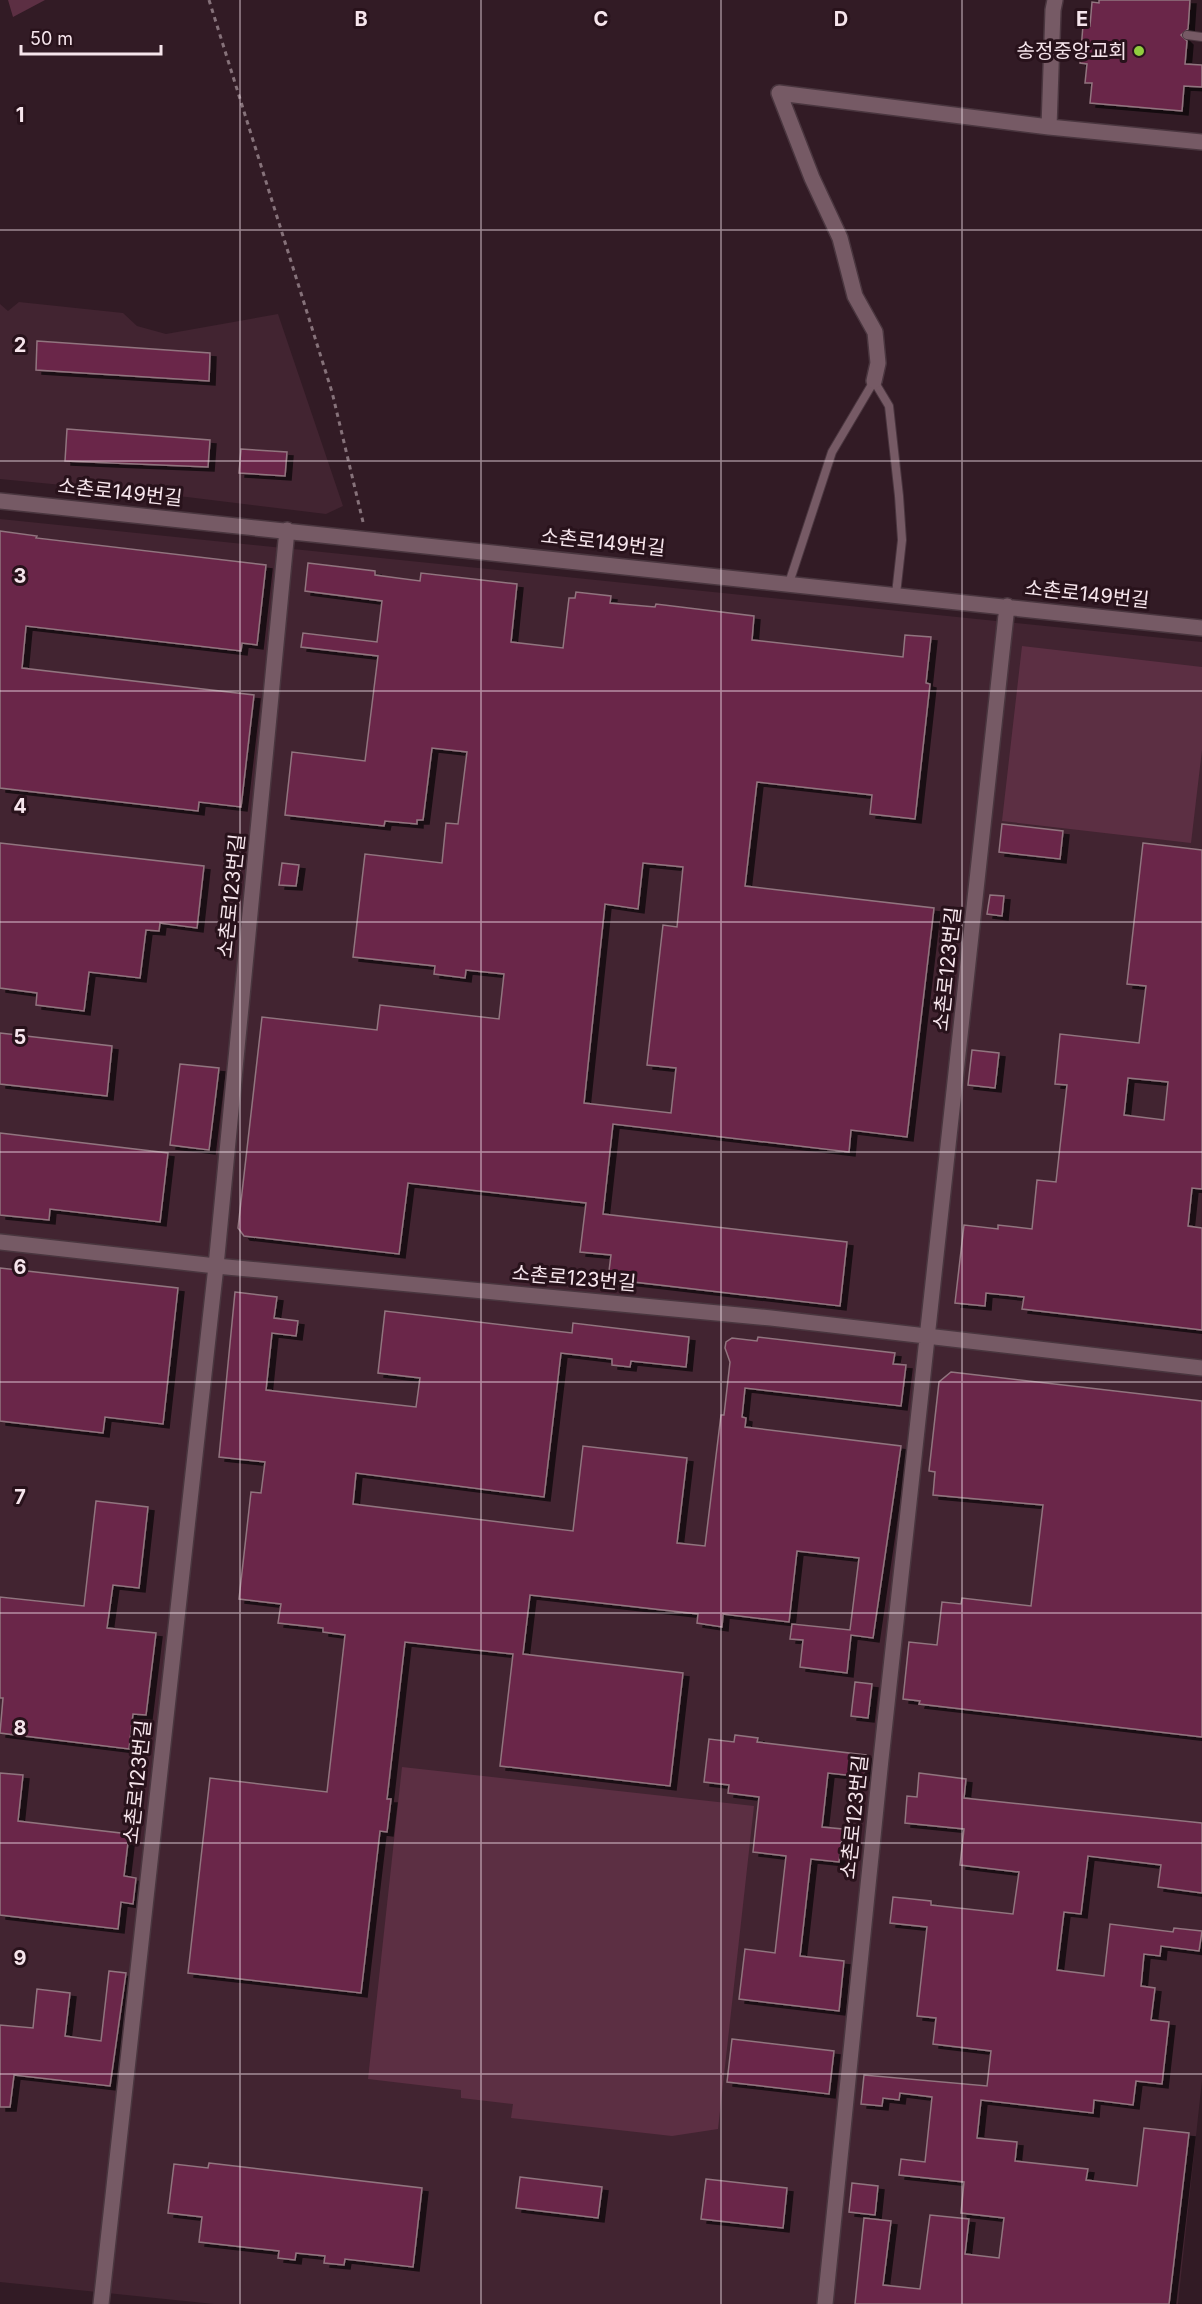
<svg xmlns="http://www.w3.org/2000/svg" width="1202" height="2304" viewBox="0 0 1202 2304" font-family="Inter,'Noto Sans KR',sans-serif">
  <defs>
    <filter id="shadow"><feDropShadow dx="6" dy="4" stdDeviation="0" flood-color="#0009"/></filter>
  </defs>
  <rect width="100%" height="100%" fill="#321b25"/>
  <path fill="#422431" d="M 19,302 L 123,313 L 137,326 L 166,334 L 278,314 L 343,506 L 326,514 L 187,497 L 0,479 L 0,304 L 8,311 Z
    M 0,519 L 1202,642 L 1202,2080 L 1178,2304 L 214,2304 L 0,2282 Z"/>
  <path fill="#5c2f43" d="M 8,0 L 45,0 L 13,17 Z
    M 1022,646 L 1202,667 L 1202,750 L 1191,843 L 1002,821 Z
    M 402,1767 L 754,1806 L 718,2129 L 672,2136 L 511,2118 L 513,2104 L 461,2098 L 461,2090 L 368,2079 Z"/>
  <path fill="#6b2648" stroke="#91747f" stroke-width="1.5" fill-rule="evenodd" filter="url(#shadow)" d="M 1099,0 L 1190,0 L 1188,29 L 1181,35 L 1187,41 L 1185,64 L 1202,65 L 1202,87 L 1184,86 L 1182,111 L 1090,103 L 1092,83 L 1085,83 L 1087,64 L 1080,63 L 1083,25 L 1090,26 L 1092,2 L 1099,3 Z
    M 37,341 L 210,353 L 209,381 L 36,370 Z
    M 67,429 L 210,440 L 208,467 L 65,461 Z
    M 241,449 L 287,452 L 285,476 L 239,473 Z
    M 0,531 L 37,536 L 36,538 L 266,565 L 257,645 L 242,643 L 241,651 L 26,626 L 22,668 L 254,695 L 241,807 L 199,802 L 198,811 L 0,788 Z
    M 308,563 L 375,571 L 375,575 L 420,581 L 421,573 L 517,584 L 511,642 L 563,648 L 569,598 L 575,598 L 576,592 L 611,596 L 610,603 L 655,607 L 656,604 L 754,616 L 752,640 L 903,657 L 905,635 L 931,637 L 926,683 L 930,684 L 915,819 L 870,814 L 872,795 L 757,782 L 745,886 L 934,908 L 907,1137 L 851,1130 L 849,1152 L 613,1124 L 603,1214 L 847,1242 L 840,1306 L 608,1279 L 611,1255 L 580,1252 L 586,1203 L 408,1183 L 399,1254 L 244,1236 L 238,1228 L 262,1017 L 377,1030 L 380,1005 L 499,1019 L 504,974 L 466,970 L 465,978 L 434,974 L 435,966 L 353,957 L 365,854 L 442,863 L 446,823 L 458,824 L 467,752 L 432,748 L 423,820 L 417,820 L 417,824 L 385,821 L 384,826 L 285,815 L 292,752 L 365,761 L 378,656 L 301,647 L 303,633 L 377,642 L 382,601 L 305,591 ZM 643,863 L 683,867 L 677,927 L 663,925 L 647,1065 L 676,1068 L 671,1113 L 584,1103 L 605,904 L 638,909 Z
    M 1002,824 L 1063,831 L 1060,859 L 999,852 Z
    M 0,843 L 204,866 L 197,928 L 160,923 L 159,931 L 146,930 L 140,978 L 89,972 L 84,1011 L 36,1005 L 37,993 L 0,988 Z
    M 1143,843 L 1202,850 L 1202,1189 L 1192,1188 L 1188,1226 L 1202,1228 L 1202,1330 L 1022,1309 L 1024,1297 L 986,1293 L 985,1306 L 955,1303 L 964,1225 L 998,1229 L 998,1225 L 1032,1229 L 1037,1180 L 1056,1182 L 1067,1085 L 1055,1084 L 1060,1034 L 1139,1043 L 1146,986 L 1127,984 ZM 1128,1078 L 1168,1082 L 1164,1120 L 1124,1115 Z
    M 282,863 L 299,865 L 296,886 L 279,885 Z
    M 990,895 L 1004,896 L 1002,916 L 987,914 Z
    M 0,1033 L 112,1046 L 107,1096 L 0,1084 Z
    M 972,1050 L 999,1053 L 995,1088 L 968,1085 Z
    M 180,1064 L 219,1068 L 209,1150 L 170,1145 Z
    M 0,1133 L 168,1153 L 160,1222 L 50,1209 L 49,1220 L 0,1215 Z
    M 0,1268 L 178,1288 L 163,1424 L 105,1417 L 103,1433 L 0,1421 Z
    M 235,1292 L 277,1297 L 274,1318 L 298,1321 L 296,1336 L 272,1333 L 266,1390 L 416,1407 L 420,1378 L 378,1373 L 385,1311 L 572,1333 L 573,1323 L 689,1337 L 686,1367 L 631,1361 L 630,1367 L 612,1365 L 612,1359 L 561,1353 L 544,1497 L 356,1473 L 353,1504 L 573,1531 L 583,1446 L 687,1458 L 677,1543 L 705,1546 L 721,1415 L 724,1415 L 730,1362 L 725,1348 L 726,1342 L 732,1338 L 757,1341 L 758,1337 L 895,1353 L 893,1364 L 906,1365 L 901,1406 L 745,1388 L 742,1417 L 746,1418 L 745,1427 L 901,1446 L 873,1638 L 851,1635 L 847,1673 L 800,1667 L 803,1640 L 790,1639 L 792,1624 L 850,1630 L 859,1558 L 797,1551 L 789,1622 L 723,1614 L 722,1627 L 697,1623 L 698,1614 L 530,1595 L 523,1654 L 683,1673 L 670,1786 L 500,1766 L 513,1654 L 405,1642 L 387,1799 L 391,1799 L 387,1832 L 380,1831 L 361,1993 L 188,1973 L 210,1778 L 327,1792 L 345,1635 L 323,1632 L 323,1628 L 278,1623 L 281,1604 L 239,1599 L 251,1492 L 261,1493 L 265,1462 L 219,1457 Z
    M 951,1372 L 1202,1401 L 1202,1737 L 919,1704 L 920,1701 L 903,1699 L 909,1642 L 937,1645 L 942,1602 L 961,1604 L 962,1598 L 1031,1606 L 1043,1505 L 933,1495 L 935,1472 L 929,1471 L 939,1382 Z
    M 96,1501 L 148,1507 L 139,1588 L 113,1585 L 107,1628 L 156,1633 L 146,1715 L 133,1714 L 129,1749 L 0,1733 L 3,1698 L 0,1698 L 0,1597 L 84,1606 Z
    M 855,1682 L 872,1684 L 868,1718 L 851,1716 Z
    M 735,1735 L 758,1738 L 757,1742 L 866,1755 L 864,1777 L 828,1773 L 822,1827 L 843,1829 L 839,1862 L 811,1859 L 800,1956 L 844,1961 L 839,2011 L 739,1999 L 745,1949 L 775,1953 L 786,1856 L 753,1852 L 759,1797 L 728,1793 L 729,1785 L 704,1782 L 709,1739 L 734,1742 Z
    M 0,1773 L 23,1775 L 18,1821 L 129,1834 L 124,1876 L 136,1878 L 133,1904 L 121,1902 L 118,1929 L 0,1915 Z
    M 919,1773 L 966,1779 L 964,1798 L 1202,1823 L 1202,1893 L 1158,1887 L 1161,1865 L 1088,1856 L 1081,1914 L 1064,1912 L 1057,1970 L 1104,1976 L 1110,1924 L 1173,1932 L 1174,1928 L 1202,1931 L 1199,1951 L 1161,1946 L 1160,1956 L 1144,1954 L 1141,1986 L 1155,1988 L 1151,2020 L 1169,2022 L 1162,2084 L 1136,2081 L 1133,2105 L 1094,2100 L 1093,2113 L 981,2100 L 977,2138 L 1017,2142 L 1015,2161 L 1088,2169 L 1086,2180 L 1137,2186 L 1144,2128 L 1189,2133 L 1169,2304 L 855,2304 L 864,2218 L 891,2221 L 883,2285 L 920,2289 L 930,2215 L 969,2219 L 965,2254 L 999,2258 L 1004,2218 L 961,2213 L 964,2182 L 899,2175 L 901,2159 L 925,2162 L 932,2097 L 900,2093 L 899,2100 L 883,2098 L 882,2106 L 861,2104 L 864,2075 L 987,2086 L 991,2051 L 933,2044 L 936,2018 L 917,2016 L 927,1927 L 890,1923 L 893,1897 L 931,1901 L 931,1905 L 1013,1914 L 1019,1872 L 960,1865 L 964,1829 L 905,1823 L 907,1796 L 917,1797 Z
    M 109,1971 L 126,1973 L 110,2086 L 14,2075 L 10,2107 L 0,2107 L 0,2025 L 33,2028 L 37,1989 L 70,1993 L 65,2036 L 101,2041 Z
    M 732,2039 L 834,2051 L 829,2094 L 727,2082 Z
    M 209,2163 L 422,2188 L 413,2267 L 345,2259 L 344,2265 L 324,2263 L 325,2256 L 296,2253 L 295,2260 L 278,2258 L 279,2251 L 199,2242 L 202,2217 L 168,2213 L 174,2164 L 208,2168 Z
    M 520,2177 L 602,2187 L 598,2218 L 516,2208 Z
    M 706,2179 L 787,2188 L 783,2228 L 701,2219 Z
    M 852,2183 L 878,2186 L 875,2215 L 849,2212 Z"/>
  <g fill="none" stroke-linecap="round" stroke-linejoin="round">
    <defs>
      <path id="lane" d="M 1187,35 L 1202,37
        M 789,583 L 832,452 L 874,381 L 889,406 L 899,496 L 902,540 L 896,594"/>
      <path id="street" d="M 1049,127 L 1053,10 L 1055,0
        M 874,381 L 878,363 L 875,332 L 855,296 L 840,238 L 812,178 L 779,93 L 1049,127 L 1202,142
        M 0,501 L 1202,628
        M 0,1242 L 216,1266 L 771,1318 L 1202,1368
        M 101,2304 L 216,1266 L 287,530
        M 825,2304 L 881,1759 L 1007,606"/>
    </defs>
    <use href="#lane" stroke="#4a363f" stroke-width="10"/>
    <use href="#street" stroke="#4a363f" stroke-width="18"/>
    <path stroke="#86727a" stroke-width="3" stroke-dasharray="4.5 4.5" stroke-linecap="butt" d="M 209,0 L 332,392 L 363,522"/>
    <use href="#lane" stroke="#765a65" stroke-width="8"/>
    <use href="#street" stroke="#765a65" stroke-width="15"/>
  </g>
  <path fill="none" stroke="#f6e5ec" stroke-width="1.5" stroke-opacity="0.55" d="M 240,0 L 240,2304M 481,0 L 481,2304M 721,0 L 721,2304M 962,0 L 962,2304M 0,230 L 1202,230M 0,461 L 1202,461M 0,691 L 1202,691M 0,922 L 1202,922M 0,1152 L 1202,1152M 0,1382 L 1202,1382M 0,1613 L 1202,1613M 0,1843 L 1202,1843M 0,2074 L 1202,2074"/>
  <circle fill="#91cd3f" stroke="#28121b" stroke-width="2" cx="1139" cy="51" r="6"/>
  <g text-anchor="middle" stroke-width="6" stroke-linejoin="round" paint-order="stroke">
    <g font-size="20" fill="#f6e5ec" stroke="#28121b" text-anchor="end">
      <text x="1127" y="58">송정중앙교회</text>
    </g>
    <g font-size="20" fill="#f6e5ec" stroke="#28121b">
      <text transform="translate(120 492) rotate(6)" y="7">소촌로149번길</text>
      <text transform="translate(603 542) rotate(6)" y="7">소촌로149번길</text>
      <text transform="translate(1087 594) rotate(6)" y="7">소촌로149번길</text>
      <text transform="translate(231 896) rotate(-84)" y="7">소촌로123번길</text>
      <text transform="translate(947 969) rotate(-84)" y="7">소촌로123번길</text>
      <text transform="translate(574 1278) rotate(5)" y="7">소촌로123번길</text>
      <text transform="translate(137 1782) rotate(-84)" y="7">소촌로123번길</text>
      <text transform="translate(854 1817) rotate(-84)" y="7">소촌로123번길</text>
    </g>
  </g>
  <g font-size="20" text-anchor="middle" font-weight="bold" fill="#f6e5ec" stroke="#28121b" stroke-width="6" stroke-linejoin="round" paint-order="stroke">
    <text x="361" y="26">B</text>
    <text x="601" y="26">C</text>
    <text x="841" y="26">D</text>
    <text x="1082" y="26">E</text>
    <text x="20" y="122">1</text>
    <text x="20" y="352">2</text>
    <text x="20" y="583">3</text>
    <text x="20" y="813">4</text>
    <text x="20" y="1044">5</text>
    <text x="20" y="1274">6</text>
    <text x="20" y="1504">7</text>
    <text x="20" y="1735">8</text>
    <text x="20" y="1965">9</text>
  </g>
  <path d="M21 45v9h140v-9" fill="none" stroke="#f6e5ec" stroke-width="3"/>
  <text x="30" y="45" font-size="18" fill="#f6e5ec" stroke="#28121b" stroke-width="4.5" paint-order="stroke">50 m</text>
</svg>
